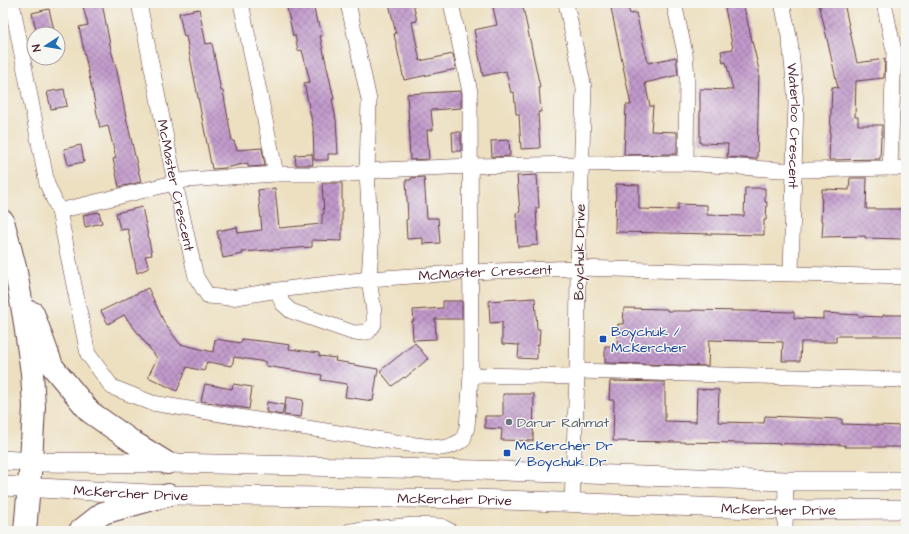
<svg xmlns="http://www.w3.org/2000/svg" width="909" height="534" viewBox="0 0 909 534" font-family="'Architects Daughter',sans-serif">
  <defs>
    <pattern id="building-cross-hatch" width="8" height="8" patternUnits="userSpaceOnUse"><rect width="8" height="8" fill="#c099ca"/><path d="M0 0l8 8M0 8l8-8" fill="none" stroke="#9e7ca4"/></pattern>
  </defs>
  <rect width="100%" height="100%" fill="#f6f6f2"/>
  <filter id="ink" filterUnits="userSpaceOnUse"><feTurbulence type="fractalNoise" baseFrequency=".025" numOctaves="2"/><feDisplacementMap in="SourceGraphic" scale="8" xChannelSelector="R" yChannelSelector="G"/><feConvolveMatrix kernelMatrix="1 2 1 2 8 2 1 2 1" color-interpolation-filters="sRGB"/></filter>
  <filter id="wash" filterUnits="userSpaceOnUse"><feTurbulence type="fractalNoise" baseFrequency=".012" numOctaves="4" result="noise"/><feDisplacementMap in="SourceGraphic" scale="16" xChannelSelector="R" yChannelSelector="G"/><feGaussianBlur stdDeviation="0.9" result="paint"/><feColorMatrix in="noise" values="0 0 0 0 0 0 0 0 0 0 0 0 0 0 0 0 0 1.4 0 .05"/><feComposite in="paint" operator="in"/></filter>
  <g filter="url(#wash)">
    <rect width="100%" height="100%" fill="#ede0c1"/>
    <g id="blocks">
      <path fill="url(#building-cross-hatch)" d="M 82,3 L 102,3 L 111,50 L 117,71 L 126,117 L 141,182 L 119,187 L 113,159 L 116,158 L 108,126 L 100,128 L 79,27 L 88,25 Z
        M 286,3 L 313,3 L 317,23 L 319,22 L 322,36 L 320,36 L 334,99 L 332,99 L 336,120 L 338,154 L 328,154 L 328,160 L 314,160 L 313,127 L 304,83 L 310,82 L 302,50 L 298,51 L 295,35 L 293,36 Z
        M 389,3 L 413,3 L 417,21 L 412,22 L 420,61 L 453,54 L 456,69 L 404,80 L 394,34 L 396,34 Z
        M 492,3 L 522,3 L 540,87 L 539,87 L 541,112 L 538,112 L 540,148 L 521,149 L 519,114 L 516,114 L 514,92 L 511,93 L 506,71 L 483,76 L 474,30 L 497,25 Z
        M 610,3 L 627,3 L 630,14 L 636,13 L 648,63 L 676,57 L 678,75 L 645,83 L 650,106 L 653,106 L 651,131 L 677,132 L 677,154 L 624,155 L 626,105 L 631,105 Z
        M 724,3 L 743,3 L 759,70 L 757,159 L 727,157 L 728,144 L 700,143 L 700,89 L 733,90 L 726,62 L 723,63 L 721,51 L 733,49 Z
        M 819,3 L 844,3 L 857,63 L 885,59 L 884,78 L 856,81 L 855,117 L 858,117 L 858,125 L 882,125 L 882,137 L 881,137 L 880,159 L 829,160 L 832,87 L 838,88 Z
        M 49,9 L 54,30 L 37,34 L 32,13 Z
        M 199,9 L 206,44 L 212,43 L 221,91 L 223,91 L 232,141 L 234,141 L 237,150 L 262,148 L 265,166 L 248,167 L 248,163 L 225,168 L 212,169 L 186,36 L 184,37 L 179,13 Z
        M 64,89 L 67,106 L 51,109 L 47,92 Z
        M 461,91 L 461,108 L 431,110 L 433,130 L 427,130 L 429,159 L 410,160 L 409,138 L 410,138 L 407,94 Z
        M 452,132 L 461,132 L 461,151 L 453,151 Z
        M 509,140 L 510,156 L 492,157 L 491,141 Z
        M 81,145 L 84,162 L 68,165 L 64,149 Z
        M 312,154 L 313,165 L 296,165 L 295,155 Z
        M 537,175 L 539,208 L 536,208 L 538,245 L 518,247 L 516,213 L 520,212 L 517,176 Z
        M 424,177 L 427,218 L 438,218 L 440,243 L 423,244 L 423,238 L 407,239 L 406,220 L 408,219 L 406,180 L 411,180 L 411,178 Z
        M 850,178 L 867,178 L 866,209 L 906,209 L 906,227 L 904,227 L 902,239 L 865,238 L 865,236 L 822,237 L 823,222 L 821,222 L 822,189 L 849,190 Z
        M 322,183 L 342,183 L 342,241 L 312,240 L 312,247 L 242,252 L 243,254 L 223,258 L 217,231 L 237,227 L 238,233 L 262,230 L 258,190 L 275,188 L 279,228 L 322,224 L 322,214 L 324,214 Z
        M 616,184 L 639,185 L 639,209 L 678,210 L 678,204 L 707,205 L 707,215 L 744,216 L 745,188 L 765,188 L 765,202 L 767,202 L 766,220 L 764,220 L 764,235 L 615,232 Z
        M 142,207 L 152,255 L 145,256 L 149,268 L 137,273 L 128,229 L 120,230 L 116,213 Z
        M 99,212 L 102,223 L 85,227 L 83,215 Z
        M 148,288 L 165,324 L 180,344 L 213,352 L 215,339 L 241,343 L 242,339 L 269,342 L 290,345 L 289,349 L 319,353 L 319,356 L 336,358 L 335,361 L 348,363 L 348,364 L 378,369 L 373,401 L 345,397 L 347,384 L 321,380 L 322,375 L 266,366 L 266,362 L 234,357 L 232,366 L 207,362 L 204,371 L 187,367 L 177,391 L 148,377 L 157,358 L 124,315 L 108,324 L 101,311 Z
        M 535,298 L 537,329 L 540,329 L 539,345 L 537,345 L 537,359 L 518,358 L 519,345 L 502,344 L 502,322 L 490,323 L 489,301 Z
        M 443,301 L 462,301 L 462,319 L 435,319 L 436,339 L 413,340 L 412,321 L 414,321 L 413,310 L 443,308 Z
        M 624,308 L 667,309 L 667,311 L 692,311 L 692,310 L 794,312 L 794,318 L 823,319 L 823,313 L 858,315 L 858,316 L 883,317 L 883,315 L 906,315 L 906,336 L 836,336 L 836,342 L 801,342 L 800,361 L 782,361 L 783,342 L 709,340 L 708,366 L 605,363 L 605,346 L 617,346 L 618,324 L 623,324 Z
        M 415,343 L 428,359 L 405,378 L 404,377 L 392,386 L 380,371 Z
        M 610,381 L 665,382 L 665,421 L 696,422 L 697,389 L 719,390 L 718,422 L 764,423 L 765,416 L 842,419 L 842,424 L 906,426 L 906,447 L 845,447 L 845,445 L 805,444 L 613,441 L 614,400 L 609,400 Z
        M 205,384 L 232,389 L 233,384 L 252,387 L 249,409 L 201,401 Z
        M 503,394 L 534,394 L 533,441 L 501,440 L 502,429 L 485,428 L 485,416 L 503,416 Z
        M 286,397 L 303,400 L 301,417 L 284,415 Z
        M 267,402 L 284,405 L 282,415 L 266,412 Z"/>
    </g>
  </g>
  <g filter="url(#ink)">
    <use href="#blocks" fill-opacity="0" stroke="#623c42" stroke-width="1"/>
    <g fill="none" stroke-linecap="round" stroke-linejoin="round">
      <defs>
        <g id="minor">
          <path d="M 12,3 L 47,184 L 59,211 L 88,354 L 112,387 L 152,403 L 407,444 L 442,448 L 451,446 L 463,440 L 467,427 L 471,375 L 470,92 L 451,3"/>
          <path id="s1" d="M 139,3 L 175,183 L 196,277 L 208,296 L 231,298 L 278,290 L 369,279 L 374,312 L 374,324 L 368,332 L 354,333 L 291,311 L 282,303 L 278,290"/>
          <path d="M 241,3 L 276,174"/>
          <path id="s2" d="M 348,3 L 369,100 L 367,172 L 371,247 L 369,279 L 470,272 L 578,268 L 906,277"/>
          <path d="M 566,3 L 584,88 L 578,268 L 577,377 L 572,503"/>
          <path d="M 674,3 L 685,53 L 687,77 L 686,163"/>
          <path id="s3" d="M 782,3 L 790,41 L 796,102 L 791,273"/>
          <path d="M 884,3 L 894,51 L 890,168"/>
          <path d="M 59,211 L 186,180 L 276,174 L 352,174 L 381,170 L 470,166 L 581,164 L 686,163 L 780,170 L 808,170 L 890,168 L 906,168"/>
          <path d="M 577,371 L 906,380"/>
          <path d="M 471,375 L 577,377"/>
          <path d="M 350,531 L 414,525 L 441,526 L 450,531"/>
          <path d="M 785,531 L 786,481"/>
        </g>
        <g id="major">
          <path d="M 3,460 L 31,462 L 167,463 L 478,470 L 786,481 L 906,481"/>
          <path id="s4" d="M 3,486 L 168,495 L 476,499 L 785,510 L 906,509"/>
        </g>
        <path id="highway" d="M 3,221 L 15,267 L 24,317 L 32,373 L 34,407 L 31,462 L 25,531
          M 33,313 L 52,366 L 90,412 L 133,442 L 167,463
          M 80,531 L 103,513 L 168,495"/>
      </defs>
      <use href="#minor" stroke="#623c42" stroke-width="16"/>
      <use href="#major" stroke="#623c42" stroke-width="20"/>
      <use href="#highway" stroke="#623c42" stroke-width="24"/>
      <use href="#minor" stroke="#fff" stroke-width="15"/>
      <use href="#major" stroke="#fff" stroke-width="19"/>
      <use href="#highway" stroke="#fff" stroke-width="22"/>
    </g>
  </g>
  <g fill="#1a4fb4" stroke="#f6f6f2" stroke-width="1.5">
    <rect x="599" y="335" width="8" height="8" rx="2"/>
    <rect x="503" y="449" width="8" height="8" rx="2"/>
  </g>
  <circle fill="#6b7280" stroke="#f6f6f2" stroke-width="1.5" cx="509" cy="422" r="4"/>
  <g text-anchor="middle" stroke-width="3" stroke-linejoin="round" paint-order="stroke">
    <g font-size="14" fill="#4a1f2b" stroke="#f6f6f2">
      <text dy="5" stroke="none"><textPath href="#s3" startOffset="124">Waterloo Crescent</textPath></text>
      <text dy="5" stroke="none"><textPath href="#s1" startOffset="186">McMaster Crescent</textPath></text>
      <text transform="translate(579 252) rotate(-89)" y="5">Boychuk Drive</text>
      <text dy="5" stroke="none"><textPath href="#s2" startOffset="395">McMaster Crescent</textPath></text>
      <text dy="5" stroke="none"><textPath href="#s4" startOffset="128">McKercher Drive</textPath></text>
      <text dy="5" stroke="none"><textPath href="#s4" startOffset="452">McKercher Drive</textPath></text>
      <text dy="5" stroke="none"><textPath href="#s4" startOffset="776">McKercher Drive</textPath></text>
    </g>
    <g font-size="14" fill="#164399" stroke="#f6f6f2" text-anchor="start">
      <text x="611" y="336">Boychuk /<tspan x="611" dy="16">McKercher</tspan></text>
      <text x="515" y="450">McKercher Dr<tspan x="515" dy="16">/ Boychuk Dr</tspan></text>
    </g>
    <g font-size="14" fill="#5b616d" stroke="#f6f6f2" text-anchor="start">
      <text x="517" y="427">Darur Rahmat</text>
    </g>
  </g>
  <rect width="909" height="534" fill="none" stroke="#f6f6f2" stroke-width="16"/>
  <g transform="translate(46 46) rotate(258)"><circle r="19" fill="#f6f6f2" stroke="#b1a0a2"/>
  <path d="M0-3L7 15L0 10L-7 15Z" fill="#1f6fb2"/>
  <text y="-6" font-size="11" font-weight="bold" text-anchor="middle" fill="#4a1f2b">N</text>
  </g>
</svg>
